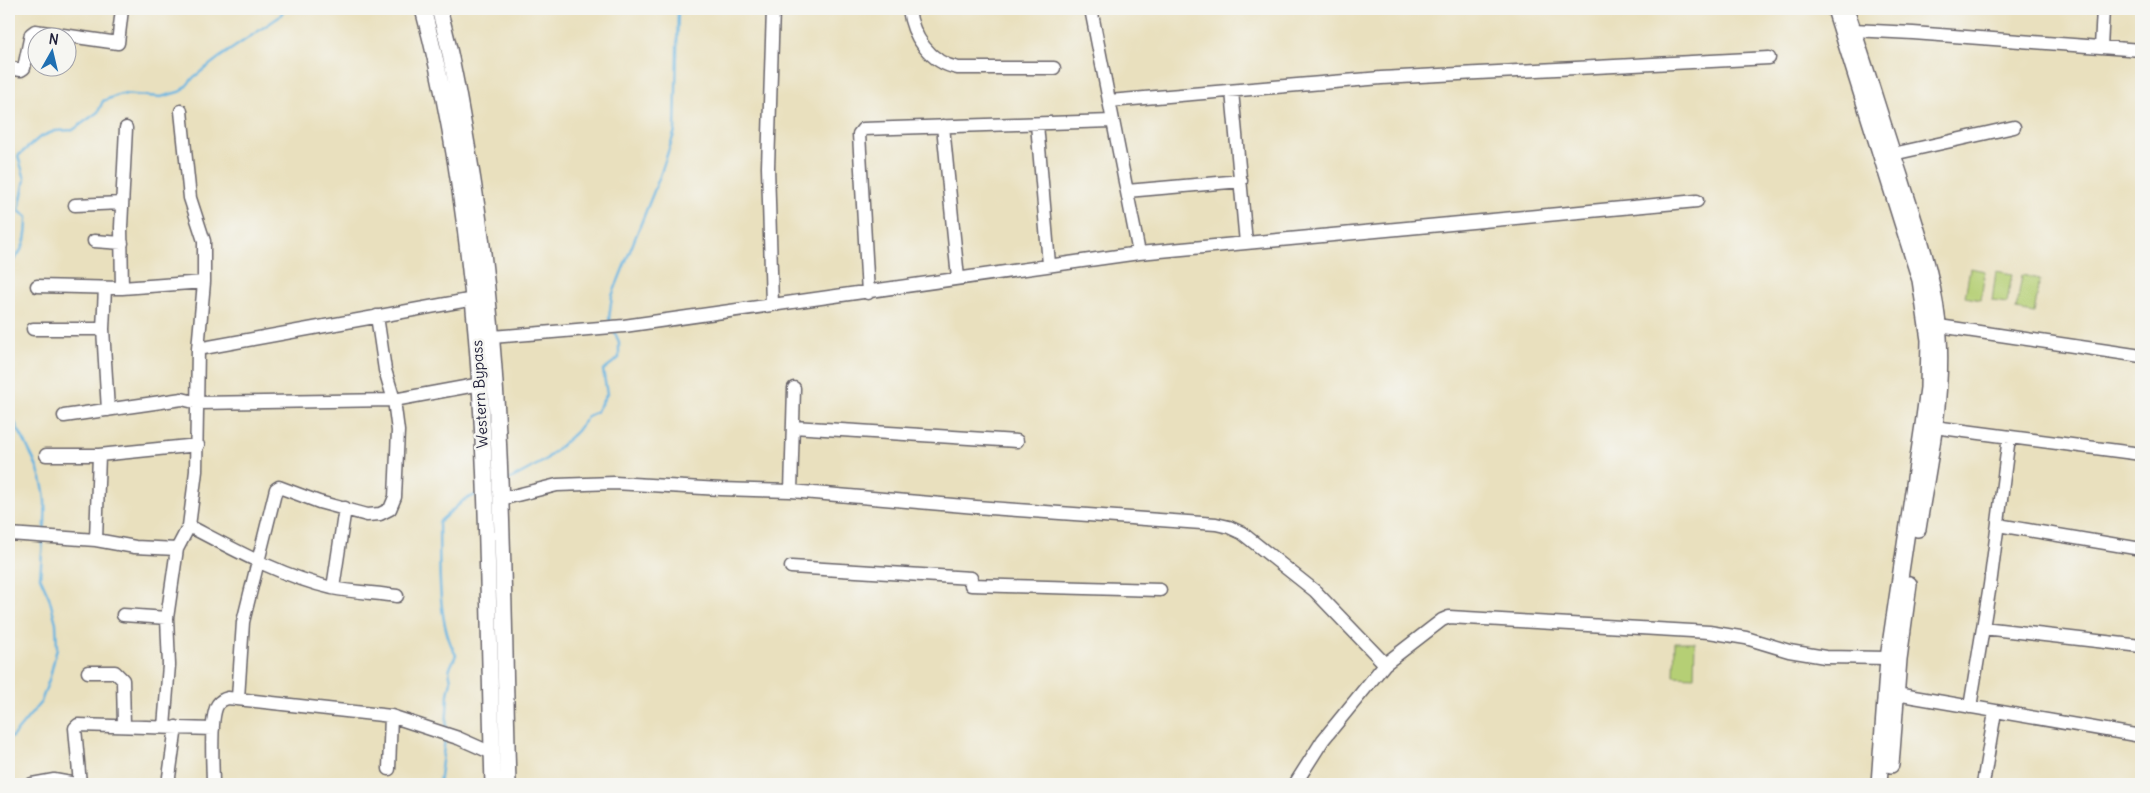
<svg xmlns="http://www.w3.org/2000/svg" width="2150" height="793" viewBox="0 0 2150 793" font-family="Delius,sans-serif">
  <rect width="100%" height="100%" fill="#f6f6f2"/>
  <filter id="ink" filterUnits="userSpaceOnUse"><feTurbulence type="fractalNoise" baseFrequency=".02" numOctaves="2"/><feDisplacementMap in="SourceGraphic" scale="10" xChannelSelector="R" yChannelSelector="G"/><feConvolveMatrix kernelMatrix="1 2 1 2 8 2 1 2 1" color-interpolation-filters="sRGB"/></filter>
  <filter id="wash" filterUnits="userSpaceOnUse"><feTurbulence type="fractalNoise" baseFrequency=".0096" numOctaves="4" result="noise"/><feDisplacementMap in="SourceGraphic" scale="20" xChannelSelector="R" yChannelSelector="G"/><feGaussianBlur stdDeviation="1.12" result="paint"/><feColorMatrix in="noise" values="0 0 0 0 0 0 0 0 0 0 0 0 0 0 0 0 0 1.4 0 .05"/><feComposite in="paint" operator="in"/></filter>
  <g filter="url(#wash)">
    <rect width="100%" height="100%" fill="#e9e0be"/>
    <path fill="#b5cf74" stroke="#6c7858" d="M 1970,268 L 1985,271 L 1981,300 L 1965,297 Z
      M 1996,271 L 2012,274 L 2007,303 L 1992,301 Z
      M 2022,275 L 2040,279 L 2034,313 L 2016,310 Z
      M 1675,642 L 1695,642 L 1694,677 L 1674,676 Z"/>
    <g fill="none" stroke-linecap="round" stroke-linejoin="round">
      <path stroke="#67b4e0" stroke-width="2.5" d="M 9,265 C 25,250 27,238 27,217 L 19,211 L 25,179 L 18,156 L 40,137 L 55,131 L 73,130 L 98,112 L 103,101 L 121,94 L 161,97 L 182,91 L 194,77 L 220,57 L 279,17 L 285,9
        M 611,324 L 609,318 L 612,296 L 660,176 L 675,131 L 678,9
        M 9,372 L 11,381 L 9,395
        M 9,398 C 11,422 18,427 28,448 C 44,478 48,499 44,533
        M 505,482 L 544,461 L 576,432 L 588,416 L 596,412 L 607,394 L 603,370 L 619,358 L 619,342 L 614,331
        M 446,729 L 448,694 L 451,681 L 449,670 L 456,655 C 436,621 440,562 439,522 L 464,500 L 480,493
        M 9,738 L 12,737 L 41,702 L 50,677 L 57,648 L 56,623 L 49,597 L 40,577 L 43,541
        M 439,784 L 445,739"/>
    </g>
  </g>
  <g filter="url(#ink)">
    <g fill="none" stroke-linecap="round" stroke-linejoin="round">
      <defs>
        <path id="minor" d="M 909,9 C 912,36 930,63 958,68 L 1054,68
          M 1091,9 L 1139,253
          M 1853,30 L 1913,33 L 2141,50
          M 2101,47 L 2103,9
          M 9,68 L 21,70 L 24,68 L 31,34 L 35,31 L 118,43 L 122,9
          M 1232,91 L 1246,243
          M 1109,101 L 1381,78 L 1769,58
          M 1037,124 L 1049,264
          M 943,126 L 958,278
          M 1893,154 L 2014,127
          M 1127,191 L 1241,181
          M 75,205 L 122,203
          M 94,241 L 122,243
          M 37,286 L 122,288 L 204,282
          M 105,288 L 103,329 L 108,410
          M 122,288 L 121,227 L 126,128
          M 868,293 L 859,134 L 863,129 L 1112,121
          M 772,305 L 768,167 L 773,9
          M 1939,326 L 2141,356
          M 33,329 L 103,329
          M 492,337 L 624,326 L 1139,253 L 1697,201
          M 198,349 L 474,299
          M 64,416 L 182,399 L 198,403 L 394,400 L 481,384
          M 793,427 L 1017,441
          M 1934,427 L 2141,454
          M 46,455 L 99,455 L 198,445
          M 791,491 L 794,388
          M 501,499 L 557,485 L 614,483 L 721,489 L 791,491 L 976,507 L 1216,524 L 1229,527 L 1242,533 L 1315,591 L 1385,664
          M 1998,525 L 2141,549
          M 189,526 C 235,550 281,576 332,588 C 353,592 376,593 397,596
          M 9,534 L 96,540 L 135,547 L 177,549
          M 96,540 L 99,455
          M 791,567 L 971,578
          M 971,585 L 1160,590
          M 333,588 L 345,508
          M 123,615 L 167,618
          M 1983,628 L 2141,646
          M 88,672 L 115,672 L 123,680 L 124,726
          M 1896,694 L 2141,736
          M 238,698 L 243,622 L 276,489 L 279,487 L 319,502 L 367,515 L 380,514 L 390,509 L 395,497 L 398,431 L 394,400 L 385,370 L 377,316
          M 1970,707 L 1990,585 L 2009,437
          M 164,727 L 169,665 L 167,618 L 177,549 L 189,526 L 196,471 L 198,349 L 204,282 L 204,241 L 190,198 L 181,111
          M 389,769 L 391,716
          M 32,784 L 54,780 L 76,784
          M 80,784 L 75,728 L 78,725 L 213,729
          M 168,784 L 176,727
          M 213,784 C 213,767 209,717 218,704 C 221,700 224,699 228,698 L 391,716 L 458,738 L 492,753
          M 1295,784 L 1323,740 L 1385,664 L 1442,620 L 1449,617 L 1709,632 L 1746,638 L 1789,651 L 1825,657 L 1888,658
          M 1983,784 L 1995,712"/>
        <path id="major" d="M 423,9 C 491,262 485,525 493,784
          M 439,9 C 452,55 460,104 468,151 C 505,360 502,573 508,784
          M 1835,9 L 1920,280 L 1929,340 L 1928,388 L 1923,425 L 1888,658 L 1879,784
          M 1846,9 C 1865,65 1882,122 1901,179 C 1917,231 1936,282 1939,337 C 1943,401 1928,466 1918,529
          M 1891,765 L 1899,659 L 1909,584"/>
      </defs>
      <use href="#minor" stroke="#686469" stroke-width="15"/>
      <use href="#major" stroke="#686469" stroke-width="18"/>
      <use href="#minor" stroke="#fff" stroke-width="12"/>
      <use href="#major" stroke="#fff" stroke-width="15"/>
    </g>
  </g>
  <g text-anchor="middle" stroke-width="5" stroke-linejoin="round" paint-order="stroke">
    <g font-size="15" fill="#22223b" stroke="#f6f6f2">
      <text transform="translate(480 394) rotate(-93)" y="5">Western Bypass</text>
    </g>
  </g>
  <rect width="2150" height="793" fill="none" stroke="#f6f6f2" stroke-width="30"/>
  <g transform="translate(52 52) rotate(8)"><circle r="24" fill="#f6f6f2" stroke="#a1a1a9"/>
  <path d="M0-4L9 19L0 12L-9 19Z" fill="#1f6fb2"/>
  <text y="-8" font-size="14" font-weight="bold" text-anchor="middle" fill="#22223b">N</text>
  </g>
</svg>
